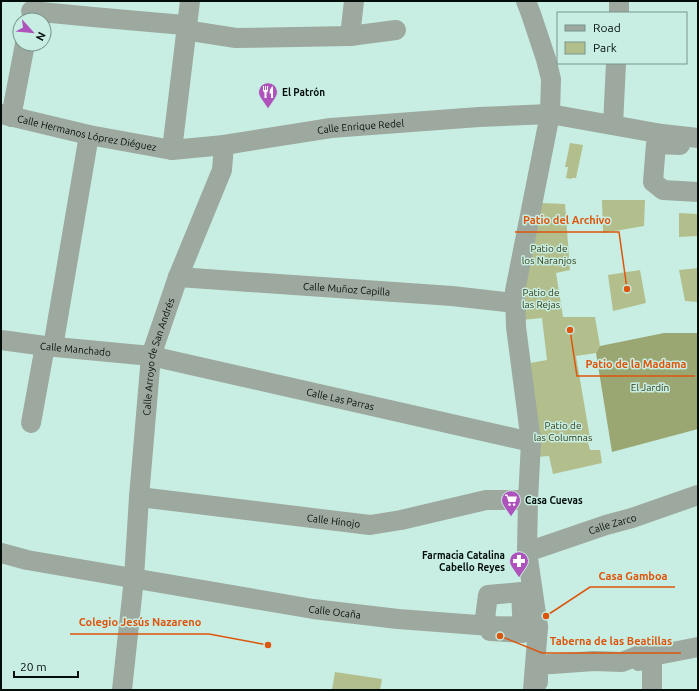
<svg xmlns="http://www.w3.org/2000/svg" width="699" height="691" viewBox="0 0 699 691" font-family="Ubuntu,sans-serif">
  <rect width="100%" height="100%" fill="#c8eee3"/>
  <path fill="#b2bf8c" d="M 570,143 L 583,145 L 576,178 L 572,178 L 571,179 L 566,178 L 568,167 L 565,167 Z
    M 602,200 L 645,200 L 644,226 L 603,233 Z
    M 541,203 L 565,204 L 570,270 L 556,273 L 563,317 L 595,317 L 600,346 L 596,353 L 576,356 L 590,438 L 587,439 L 590,450 L 600,450 L 602,463 L 553,474 L 549,456 L 535,457 L 530,363 L 547,360 L 542,318 L 522,320 L 523,298 Z
    M 679,213 L 698,214 L 698,236 L 679,237 Z
    M 698,268 L 698,302 L 685,301 L 679,270 Z
    M 640,270 L 646,303 L 613,311 L 608,275 Z
    M 335,672 L 382,679 L 380,690 L 332,690 Z"/>
  <path fill="#9ba773" d="M 664,333 L 698,333 L 698,429 L 612,452 L 596,353 L 600,346 Z"/>
  <g fill="none" stroke-linecap="round" stroke-linejoin="round">
    <g stroke="#9da89e" stroke-width="20">
      <path d="M 526,1 L 531,14 L 546,59 L 551,79 L 550,114 L 515,291 L 516,327 L 531,442 L 528,500 L 527,552 L 538,627 L 533,690"/>
      <path d="M 31,11 L 93,17 L 184,25 L 191,31 L 236,38 L 350,36 L 396,30"/>
      <path d="M 619,13 L 619,1"/>
      <path d="M 350,36 L 354,1"/>
      <path id="s1" d="M 1,114 L 89,135 L 172,150 L 224,145 L 331,128 L 479,117 L 550,114 L 662,134 L 698,138"/>
      <path d="M 11,117 L 25,44"/>
      <path d="M 613,125 L 616,63"/>
      <path d="M 680,145 L 656,144 L 653,182 L 663,190 L 698,192"/>
      <path d="M 172,150 L 190,1"/>
      <path id="s2" d="M 178,277 L 452,296 L 515,303"/>
      <path id="s3" d="M 1,340 L 45,346 L 151,356 L 531,442"/>
      <path d="M 53,347 L 89,135"/>
      <path d="M 31,423 L 45,346"/>
      <path id="s4" d="M 139,497 L 370,525 L 401,520 L 486,500 L 528,500"/>
      <path id="s5" d="M 527,552 L 606,525 L 632,518 L 698,495"/>
      <path id="s6" d="M 1,553 L 27,560 L 313,609 L 398,619 L 491,626 L 538,627"/>
      <path d="M 521,592 L 523,633 L 490,631 L 491,626 L 485,618 L 488,595 Z"/>
      <path d="M 639,661 L 652,656 L 698,647"/>
      <path d="M 538,682 L 538,665 L 594,661 L 622,662 L 647,652 L 652,652 L 652,690"/>
      <path id="s7" d="M 122,690 L 134,578 L 139,497 L 151,356 L 178,277 L 222,170 L 224,145"/>
    </g>
  </g>
  <defs>
    <symbol id="restaurant-pin" viewBox="-11 -11 22 30"><path d="M0 17L-7.5 6A9.5 9.5 0 1 1 7.5 6Z" fill="#ae52bc" stroke="#c8eee3"/><path d="M-5-6h1v4h1v-4h1v4h1v-4h1v5L-1.5 .5V6h-2V.5L-5-1ZM5-6V6H3V1.5H1.5Q1.5-4 5-6Z" fill="#fff"/></symbol>
    <symbol id="supermarket-pin" viewBox="-11 -11 22 30"><path d="M0 17L-7.5 6A9.5 9.5 0 1 1 7.5 6Z" fill="#ae52bc" stroke="#c8eee3"/><path d="M-6-5.5h2.5l.6 2H6L4.5 2H-2.5L-4.4-4H-6ZM-1.5 3.2a1.3 1.3 0 1 0 .1 0ZM3 3.2a1.3 1.3 0 1 0 .1 0Z" fill="#fff"/></symbol>
    <symbol id="pharmacy-pin" viewBox="-11 -11 22 30"><path d="M0 17L-7.5 6A9.5 9.5 0 1 1 7.5 6Z" fill="#ae52bc" stroke="#c8eee3"/><path d="M-2-6h4v4h4v4h-4v4h-4v-4h-4v-4h4Z" fill="#fff"/></symbol>
  </defs>
  <g fill-rule="evenodd">
    <use href="#restaurant-pin" x="257" y="81" width="22" height="30"/>
    <use href="#supermarket-pin" x="500" y="489" width="22" height="30"/>
    <use href="#pharmacy-pin" x="508" y="550" width="22" height="30"/>
  </g>
  <g text-anchor="middle" stroke-width="3" stroke-linejoin="round" paint-order="stroke">
    <g font-size="10" font-weight="bold" fill="#030e0b" stroke="#c8eee3" text-anchor="start">
      <text x="282" y="96">El Patrón</text>
      <text x="525" y="504">Casa Cuevas</text>
      <text x="505" y="559" text-anchor="end">Farmacia Catalina<tspan x="505" dy="12">Cabello Reyes</tspan></text>
    </g>
    <g font-size="10" fill="#030e0b" stroke="#c8eee3">
      <text dy="4" stroke="none"><textPath href="#s1" startOffset="365">Calle Enrique Redel</textPath></text>
      <text dy="4" stroke="none"><textPath href="#s1" startOffset="88">Calle Hermanos Lóprez Diéguez</textPath></text>
      <text dy="4" stroke="none"><textPath href="#s2" startOffset="169">Calle Muñoz Capilla</textPath></text>
      <text dy="4" stroke="none"><textPath href="#s3" startOffset="75">Calle Manchado</textPath></text>
      <text dy="4" stroke="none"><textPath href="#s7" startOffset="336">Calle Arroyo de San Andrés</textPath></text>
      <text dy="4" stroke="none"><textPath href="#s3" startOffset="345">Calle Las Parras</textPath></text>
      <text dy="4" stroke="none"><textPath href="#s4" startOffset="196">Calle Hinojo</textPath></text>
      <text dy="4" stroke="none"><textPath href="#s5" startOffset="90">Calle Zarco</textPath></text>
      <text dy="4" stroke="none"><textPath href="#s6" startOffset="339">Calle Ocaña</textPath></text>
    </g>
    <g font-size="10" fill="#313910" stroke="#c8eee3">
      <text x="549" y="252">Patio de<tspan x="549" dy="12">los Naranjos</tspan></text>
      <text x="541" y="296">Patio de<tspan x="541" dy="12">las Rejas</tspan></text>
      <text x="650" y="391">El Jardín</text>
      <text x="563" y="429">Patio de<tspan x="563" dy="12">las Columnas</tspan></text>
    </g>
  </g>
  <path fill="none" stroke="#dd550c" stroke-width="1.5" d="M627 289L619 232H515M570 330L577 376H695M546 616L590 587H675M268 645L209 634H70M500 636L542 653H681"/>
  <g fill="#dd550c" stroke="#c8eee3" stroke-width="1.5">
    <circle cx="627" cy="289" r="4"/>
    <circle cx="570" cy="330" r="4"/>
    <circle cx="546" cy="616" r="4"/>
    <circle cx="268" cy="645" r="4"/>
    <circle cx="500" cy="636" r="4"/>
  </g>
  <g font-size="11" text-anchor="middle" font-weight="bold" fill="#dd550c" stroke="#c8eee3" stroke-width="3" stroke-linejoin="round" paint-order="stroke">
    <text x="567" y="224">Patio del Archivo</text>
    <text x="636" y="368">Patio de la Madama</text>
    <text x="633" y="580">Casa Gamboa</text>
    <text x="140" y="626">Colegio Jesús Nazareno</text>
    <text x="611" y="645">Taberna de las Beatillas</text>
  </g>
  <rect width="699" height="691" fill="none" stroke="#030e0b" stroke-width="4"/>
  <rect x="557" y="12" width="130" height="52" fill="#c8eee3" stroke="#79948d"/>
  <rect x="565" y="25" width="20" height="6" fill="#9da89e" stroke="#79948d"/>
  <text x="593" y="32" font-size="12" fill="#030e0b">Road</text>
  <rect x="565" y="42" width="20" height="12" fill="#b2bf8c" stroke="#79948d"/>
  <text x="593" y="52" font-size="12" fill="#030e0b">Park</text>
  <g transform="translate(32 32) rotate(117)"><circle r="19" fill="#c8eee3" stroke="#79948d"/>
  <path d="M0-3L7 15L0 10L-7 15Z" fill="#ae52bc"/>
  <text y="-6" font-size="11" font-weight="bold" text-anchor="middle" fill="#030e0b">N</text>
  </g>
  <path d="M14 671v6h64v-6" fill="none" stroke="#030e0b" stroke-width="2"/>
  <text x="20" y="671" font-size="12" fill="#030e0b" stroke="#c8eee3" stroke-width="3" paint-order="stroke">20 m</text>
</svg>
